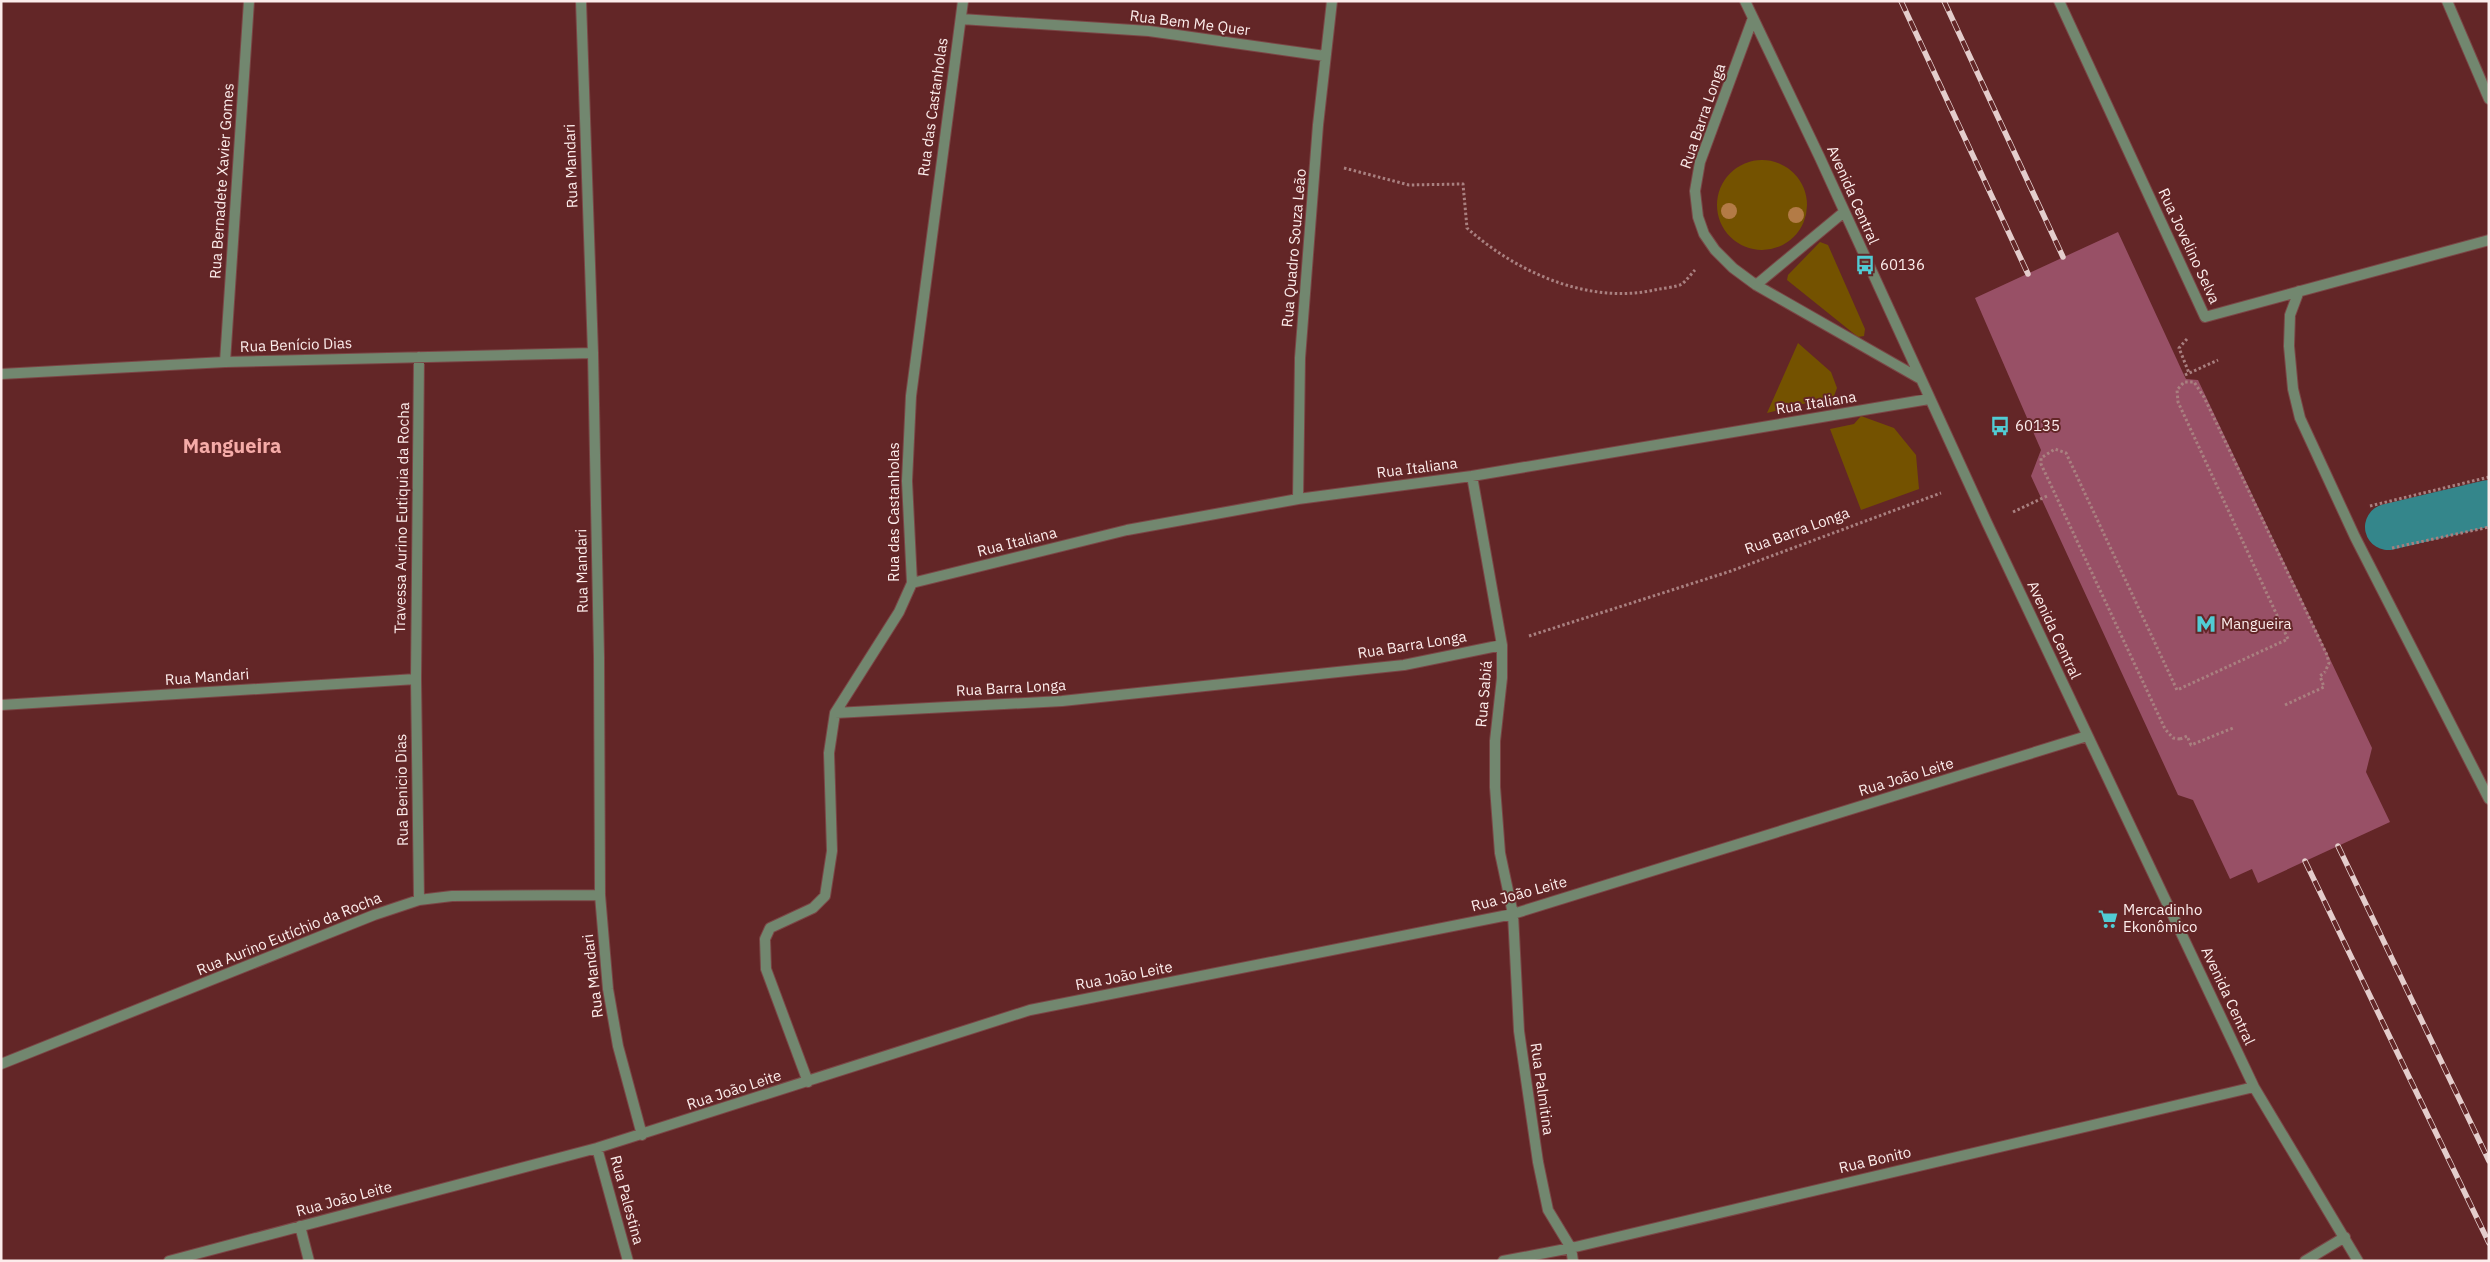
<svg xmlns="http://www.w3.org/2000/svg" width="2490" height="1262" viewBox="0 0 2490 1262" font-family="'IBM Plex Sans',sans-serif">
  <rect width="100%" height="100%" fill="#632627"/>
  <path fill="#745200" d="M1717 205a45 45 0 1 1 90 0a45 45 0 1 1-90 0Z
    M 1820,242 L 1828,245 L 1865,329 L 1864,336 L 1858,337 L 1787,280 L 1788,275 Z
    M 1798,343 L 1831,372 L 1837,388 L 1834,396 L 1767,413 Z
    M 1861,416 L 1894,428 L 1916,455 L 1919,489 L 1861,510 L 1830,429 L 1854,424 Z"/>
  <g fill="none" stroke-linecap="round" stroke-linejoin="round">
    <path stroke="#34868b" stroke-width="46" d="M 2388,527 L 2489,503"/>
  </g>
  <path fill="#985066" d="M 2118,232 L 2183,373 L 2186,379 L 2198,380 L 2372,748 L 2366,772 L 2390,822 L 2258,883 L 2252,869 L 2230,879 L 2193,800 L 2178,795 L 2031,476 L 2041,450 L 1975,298 Z"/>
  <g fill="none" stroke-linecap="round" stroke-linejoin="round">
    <defs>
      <path id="minor" d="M 581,1 L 593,353 L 599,657 L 600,895 L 608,989 L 618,1046 L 642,1135
        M 1745,1 L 1820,158 L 1987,523 L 2254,1087 L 2358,1261
        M 2059,1 L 2205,317 L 2489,240
        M 2447,1 L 2489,99
        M 1753,18 L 1700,162 L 1695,191 L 1698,217 L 1704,234 L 1715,250 L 1733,268 L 1756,285 L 1919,378
        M 961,19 L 1149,31 L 1325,56
        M 1756,285 L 1844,212
        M 2299,291 L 2290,315 L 2289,346 L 2293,389 L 2300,418 L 2355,537 L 2489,799
        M 419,357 L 416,679 L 419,900
        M 225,362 L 249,1
        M 1,374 L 225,362 L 593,353
        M 1472,476 L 1502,645 L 1502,678 L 1495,741 L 1495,787 L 1500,853 L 1513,914 L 1519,1031 L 1538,1162 L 1548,1210 L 1571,1248 L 1573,1261
        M 1298,499 L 1300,358 L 1318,125 L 1332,1
        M 912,583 L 1127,530 L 1298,499 L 1472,476 L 1929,399
        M 1,705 L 416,679
        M 835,713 L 1062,701 L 1404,665 L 1502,645
        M 1,1064 L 374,915 L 419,900 L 452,896 L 600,895
        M 808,1082 L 766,969 L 765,939 L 770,928 L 813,908 L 825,896 L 832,851 L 829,753 L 835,713 L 899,612 L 912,583 L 907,481 L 911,396 L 963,1
        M 597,1148 L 628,1261
        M 300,1226 L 309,1261
        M 169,1261 L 597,1148 L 1030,1010 L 1513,914 L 2087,736
        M 1503,1261 L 1571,1248 L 2254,1087
        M 2305,1261 L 2345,1237"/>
    </defs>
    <use href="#minor" stroke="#7b4646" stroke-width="12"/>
    <path stroke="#a98080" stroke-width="3" stroke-dasharray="2.5 2.5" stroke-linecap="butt" d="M 1344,168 L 1409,185 L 1463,184 L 1467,228 C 1517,273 1591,306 1659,289 C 1666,288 1676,287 1682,284 C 1686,281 1691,274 1695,270
      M 2187,339 L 2179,348 L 2189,373
      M 2185,375 L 2218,360
      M 2370,506 L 2489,477
      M 2013,512 L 2047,496
      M 2392,548 L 2489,527
      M 1529,636 L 1731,571 L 1941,493
      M 2285,705 L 2324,687 L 2320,676 L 2325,672
      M 2180,739 L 2187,736 L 2191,745 L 2233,728"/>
    <use href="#minor" stroke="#72876f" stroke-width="10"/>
    <defs>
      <path id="rail" d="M 1901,1 L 2028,274
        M 1944,1 L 2063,257
        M 2338,846 L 2489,1161
        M 2305,861 L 2489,1243"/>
    </defs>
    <use href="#rail" stroke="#e4cdcc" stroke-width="5.5"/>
    <use href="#rail" stroke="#632627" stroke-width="4" stroke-dasharray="11" stroke-linecap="butt"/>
    <path stroke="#a98080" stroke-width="3" stroke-dasharray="2.5 2.5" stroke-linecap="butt" d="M 2180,739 L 2173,738 L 2165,729 L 2041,464 L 2041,458 L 2055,449 L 2066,453 L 2177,690 L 2288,639 L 2178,402 L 2177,390 L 2184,382 L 2194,382 L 2204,397 L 2327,655 L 2329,663 L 2325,672"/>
  </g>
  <g fill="#b37b46">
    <circle cx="1729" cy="211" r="8"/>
    <circle cx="1796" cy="215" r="8"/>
  </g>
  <defs>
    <symbol id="bus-bare" viewBox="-9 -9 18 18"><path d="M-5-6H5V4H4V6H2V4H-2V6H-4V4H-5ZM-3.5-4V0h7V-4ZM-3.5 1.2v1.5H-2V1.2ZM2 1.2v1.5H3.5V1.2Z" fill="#51ccd4" stroke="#632627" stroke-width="2.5" paint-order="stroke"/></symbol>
    <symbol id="metro-bare" viewBox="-9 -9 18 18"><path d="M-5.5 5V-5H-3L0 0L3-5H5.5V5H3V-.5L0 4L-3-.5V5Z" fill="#51ccd4" stroke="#632627" stroke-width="2.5" paint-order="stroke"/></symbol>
    <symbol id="supermarket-bare" viewBox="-9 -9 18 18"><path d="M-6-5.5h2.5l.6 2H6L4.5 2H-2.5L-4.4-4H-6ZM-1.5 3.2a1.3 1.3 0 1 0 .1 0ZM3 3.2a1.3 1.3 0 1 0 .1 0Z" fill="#51ccd4" stroke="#632627" stroke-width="2.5" paint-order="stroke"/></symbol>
  </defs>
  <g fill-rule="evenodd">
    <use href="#bus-bare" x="1851" y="251" width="28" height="28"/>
    <use href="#bus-bare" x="1986" y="412" width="28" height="28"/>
    <use href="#metro-bare" x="2192" y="610" width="28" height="28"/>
    <use href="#supermarket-bare" x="2094" y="905" width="28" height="28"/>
  </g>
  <g text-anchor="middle" stroke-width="4" stroke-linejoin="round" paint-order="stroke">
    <g font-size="15" fill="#fceceb" stroke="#632627">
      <text transform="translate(1190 23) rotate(7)" y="5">Rua Bem Me Quer</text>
      <text transform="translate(933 107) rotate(-82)" y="5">Rua das Castanholas</text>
      <text transform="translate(1703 116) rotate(-71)" y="5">Rua Barra Longa</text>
      <text transform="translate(571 166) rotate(-92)" y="5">Rua Mandari</text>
      <text transform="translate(222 181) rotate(-86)" y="5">Rua Bernadete Xavier Gomes</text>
      <text transform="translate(1853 195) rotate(66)" y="5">Avenida Central</text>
      <text transform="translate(2189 246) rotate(65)" y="5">Rua Jovelino Selva</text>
      <text transform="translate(1294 248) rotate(-85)" y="5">Rua Quadro Souza Leão</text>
      <text transform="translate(296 345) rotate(-2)" y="5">Rua Benício Dias</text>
      <text transform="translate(1816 403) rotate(-9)" y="5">Rua Italiana</text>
      <text transform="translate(1417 468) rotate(-7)" y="5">Rua Italiana</text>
      <text transform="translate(894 512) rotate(-90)" y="5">Rua das Castanholas</text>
      <text transform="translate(402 518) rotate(-89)" y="5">Travessa Aurino Eutiquia da Rocha</text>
      <text transform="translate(1797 531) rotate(-20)" y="5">Rua Barra Longa</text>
      <text transform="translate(1017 542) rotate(-14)" y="5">Rua Italiana</text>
      <text transform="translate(582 571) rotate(-91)" y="5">Rua Mandari</text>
      <text transform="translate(2054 630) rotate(65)" y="5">Avenida Central</text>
      <text transform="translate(1412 645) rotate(-9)" y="5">Rua Barra Longa</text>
      <text transform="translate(207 677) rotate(-4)" y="5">Rua Mandari</text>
      <text transform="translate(1011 688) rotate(-3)" y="5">Rua Barra Longa</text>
      <text transform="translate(1484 694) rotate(-85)" y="5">Rua Sabiá</text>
      <text transform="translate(1906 777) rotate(-17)" y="5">Rua João Leite</text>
      <text transform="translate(402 790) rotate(-91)" y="5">Rua Benicio Dias</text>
      <text transform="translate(1519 894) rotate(-15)" y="5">Rua João Leite</text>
      <text transform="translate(289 934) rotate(-22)" y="5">Rua Aurino Eutíchio da Rocha</text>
      <text transform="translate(593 976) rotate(-97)" y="5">Rua Mandari</text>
      <text transform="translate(1124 976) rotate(-11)" y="5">Rua João Leite</text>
      <text transform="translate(2228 996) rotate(65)" y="5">Avenida Central</text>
      <text transform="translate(1542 1089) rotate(82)" y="5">Rua Palmitina</text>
      <text transform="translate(734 1090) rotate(-18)" y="5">Rua João Leite</text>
      <text transform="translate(1875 1160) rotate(-13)" y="5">Rua Bonito</text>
      <text transform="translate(344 1199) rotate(-15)" y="5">Rua João Leite</text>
      <text transform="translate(627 1200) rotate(75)" y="5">Rua Palestina</text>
    </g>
    <g font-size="15" fill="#fceceb" stroke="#632627" text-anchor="start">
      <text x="1880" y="270">60136</text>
      <text x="2015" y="431">60135</text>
      <text x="2221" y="629">Mangueira</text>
      <text x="2123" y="915">Mercadinho<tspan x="2123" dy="17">Ekonômico</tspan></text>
    </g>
    <g font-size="20" font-weight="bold" fill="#f5aba8" stroke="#632627">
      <text x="232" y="453">Mangueira</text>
    </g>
  </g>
  <rect width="2490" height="1262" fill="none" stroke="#fceceb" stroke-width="5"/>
</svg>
